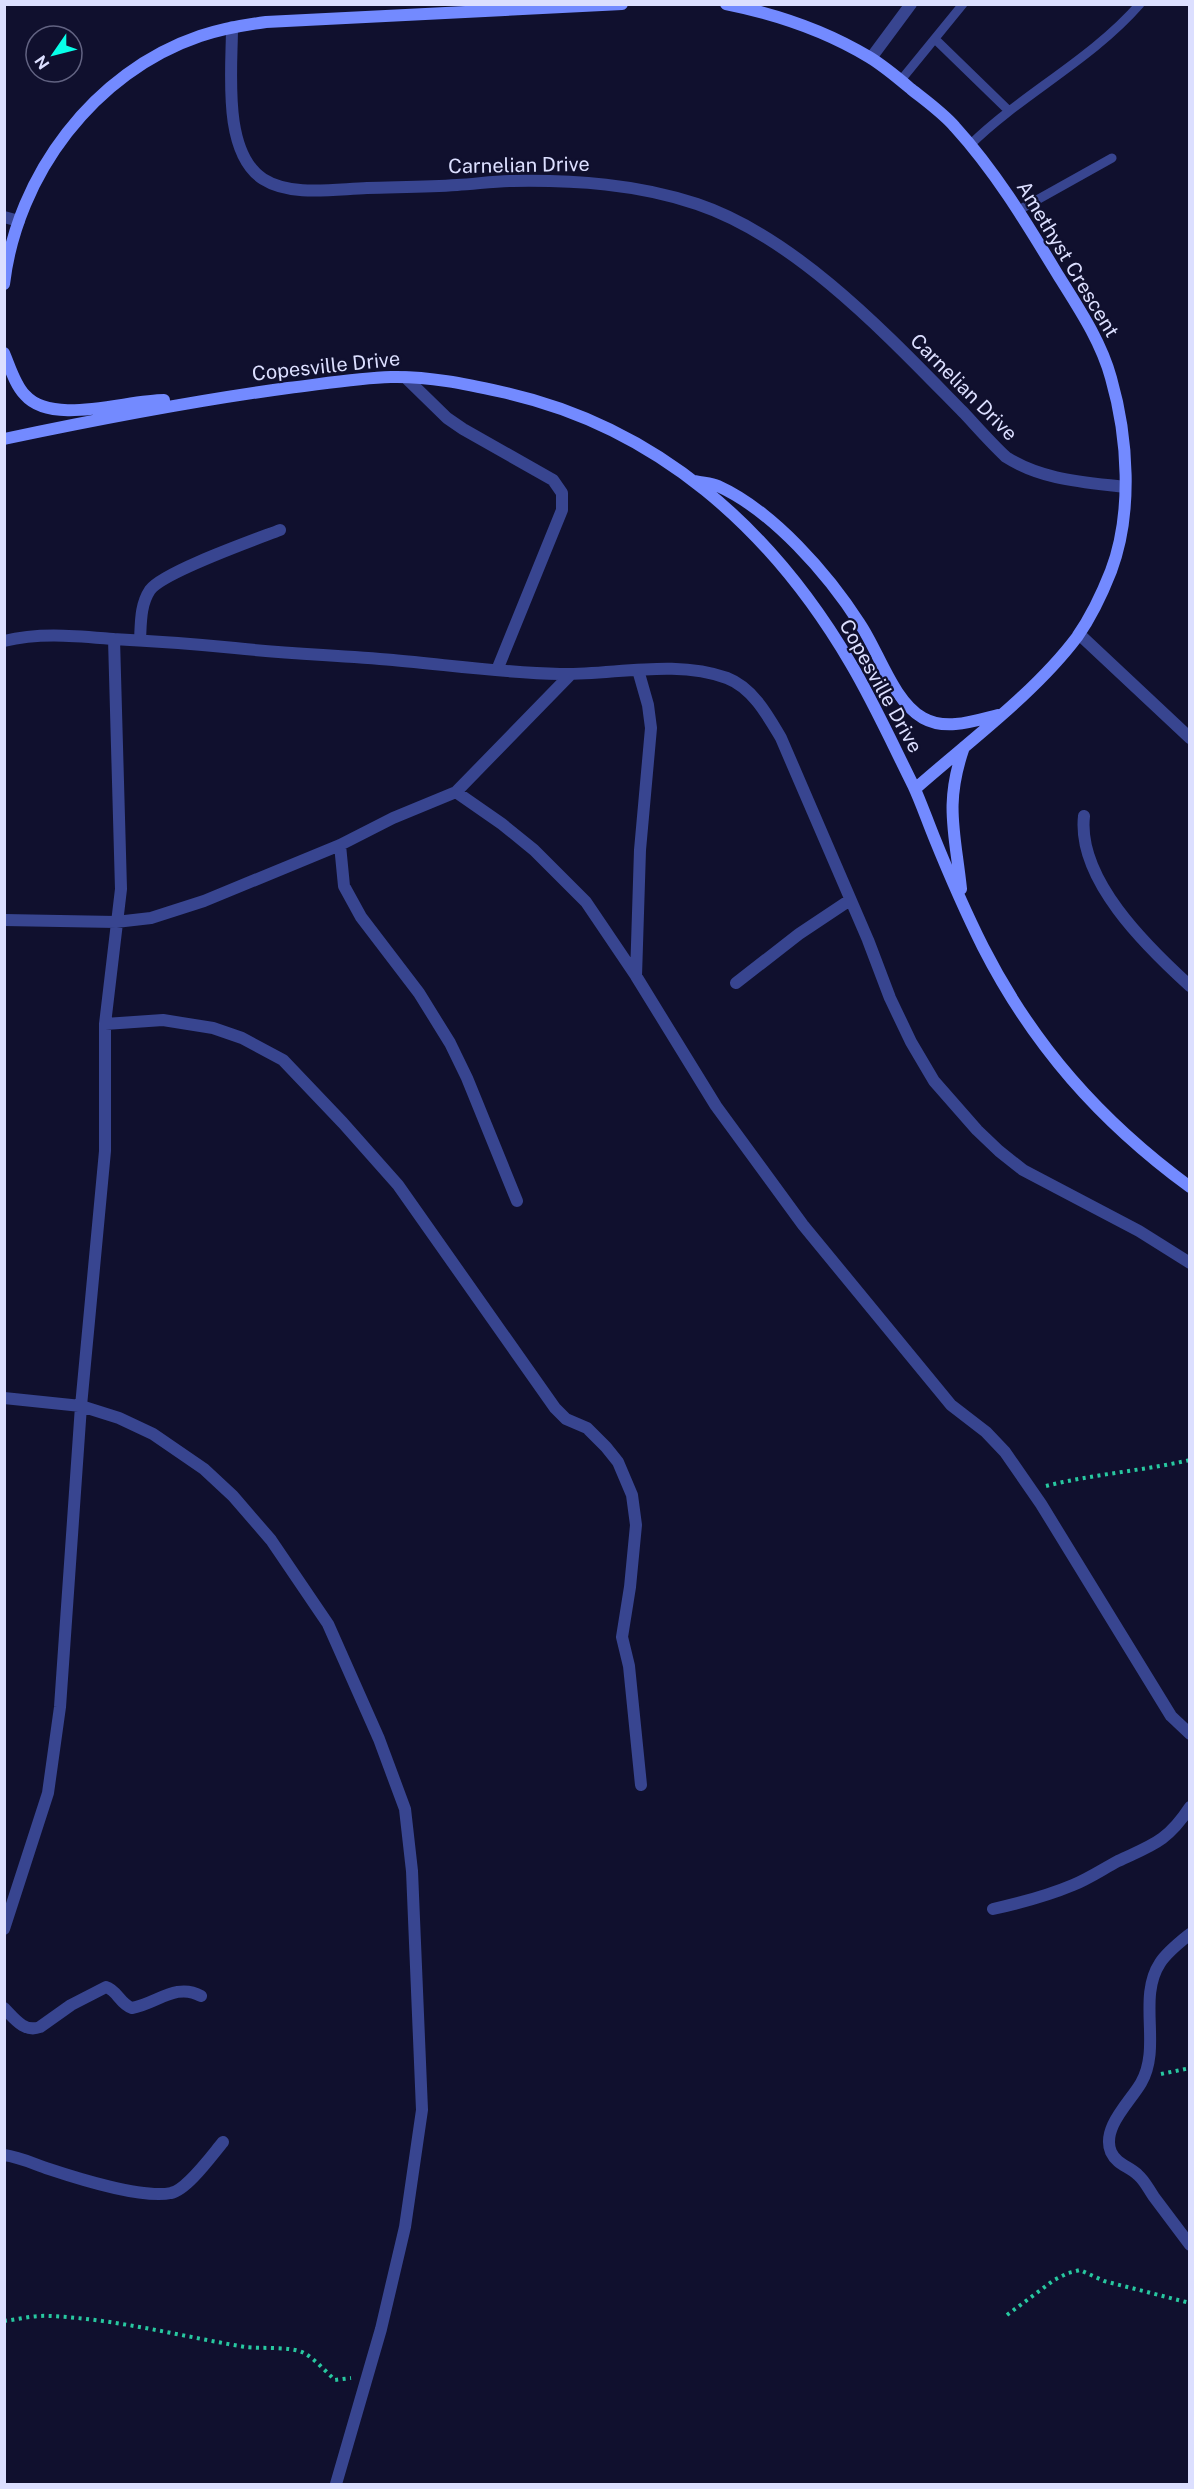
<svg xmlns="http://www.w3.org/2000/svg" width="1194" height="2489" viewBox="0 0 1194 2489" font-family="'Public Sans',sans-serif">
  <rect width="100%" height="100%" fill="#10102e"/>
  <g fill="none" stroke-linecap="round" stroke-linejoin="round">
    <path stroke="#28c8a0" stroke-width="4" stroke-dasharray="3 4.5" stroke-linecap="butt" d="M 1046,1486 C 1093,1474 1142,1471 1190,1460
      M 1161,2074 L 1190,2068
      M 1007,2315 L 1054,2280 L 1068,2273 L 1080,2270 L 1104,2281 L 1190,2303
      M 4,2321 C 19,2319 35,2315 50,2316 C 116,2319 180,2336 245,2347 C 261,2349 291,2346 304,2353 C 315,2359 325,2371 335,2380 L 351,2378"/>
    <path stroke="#384590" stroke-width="9" d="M 936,40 L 1008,110
      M 901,80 L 963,4
      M 970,145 C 1023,93 1090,61 1140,4
      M 1019,210 L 1112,158"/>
    <path stroke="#384590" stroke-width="12" d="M 232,27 C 232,70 222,152 263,179 C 291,197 335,189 367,188 C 397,187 427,187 457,185 C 476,184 494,181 513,181 C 575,180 637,184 697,204 C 798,238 890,338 964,413 C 978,428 991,443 1006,457 C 1042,480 1083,482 1125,487
      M 871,58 L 911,4
      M 4,217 L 19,221
      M 405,377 L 447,418 L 463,429 L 553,480 L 562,493 L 562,510 L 497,670
      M 1079,634 L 1190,738
      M 140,640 C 141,623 140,605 150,590 C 163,572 254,540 280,530
      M 4,641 C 40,632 76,636 113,639 C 154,641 194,644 235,648 C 288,654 340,655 393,660 C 449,665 505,673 560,674 C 614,675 675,659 727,678 C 753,688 768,716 781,738 L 868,940 L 890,998 L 911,1042 L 934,1081 L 977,1130 L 999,1151 L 1023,1170 L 1139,1231 L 1190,1263
      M 456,792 L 502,824 L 534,850 L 586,902 L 636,976 L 716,1106 L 803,1225 L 951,1405 L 986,1432 L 1005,1452 L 1041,1504 L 1171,1716 L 1190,1734
      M 1084,816 C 1077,879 1146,946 1190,986
      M 340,845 L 344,886 L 361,917 L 419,993 L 450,1043 L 467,1078 L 517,1201
      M 4,920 L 116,922 L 151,918 L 204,901 L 340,845 L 393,818 L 456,792 L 571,674
      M 636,976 L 640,850 L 651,728 L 648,705 L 638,670
      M 736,983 L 799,934 L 850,900
      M 105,1024 L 163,1020 L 213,1028 L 242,1038 L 283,1060 L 343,1123 L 398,1185 L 555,1408 L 566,1419 L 587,1428 L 606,1447 L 618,1462 L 632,1495 L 636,1525 L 630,1587 L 622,1637 L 629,1666 L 641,1785
      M 4,1398 L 81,1406 L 119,1418 L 153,1434 L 204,1469 L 233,1496 L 271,1540 L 328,1624 L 379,1739 L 405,1809 L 412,1871 L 422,2110 L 405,2227 L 381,2329 L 336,2484
      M 993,1909 C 1020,1903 1047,1896 1073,1885 C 1088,1879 1103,1869 1118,1861 C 1152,1845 1167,1842 1190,1807
      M 4,1929 L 48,1793 L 60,1707 L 81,1406 L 105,1151 L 105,1024 L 121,889 L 114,639
      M 1190,1934 C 1180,1942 1167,1952 1160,1963 C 1137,1998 1162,2047 1141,2083 C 1130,2102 1101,2128 1111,2152 C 1117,2165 1129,2166 1138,2175 C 1145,2181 1149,2190 1154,2197 C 1166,2213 1178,2229 1190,2245
      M 4,2008 C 14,2018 24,2033 40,2027 L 71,2005 L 106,1987 C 117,1990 120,2004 132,2008 C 156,2004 176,1982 201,1996
      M 4,2155 C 20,2157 34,2164 49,2169 C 76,2178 143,2199 171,2193 C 187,2190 212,2155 223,2142"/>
    <path stroke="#738aff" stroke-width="12" d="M 726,4 C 776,14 826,31 869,57 C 884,66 898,78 911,89 C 926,101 943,113 955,127 C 996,172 1027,224 1058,275 C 1078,307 1101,341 1111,378 C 1128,437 1133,513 1111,571 C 1102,594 1091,617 1077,637 C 1035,693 968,742 915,789
      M 4,284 C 17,175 94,72 200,36 C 221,29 243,25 266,22 L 622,4
      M 4,353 C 10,367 15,385 25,395 C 52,426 126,400 164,400
      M 4,439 C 99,419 192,401 288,388 C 322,384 357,378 391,377 C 428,376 466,384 502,392 C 657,426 772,529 851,664 C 874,703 893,745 913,785 C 921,802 927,820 934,837 C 949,874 965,911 983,947 C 1033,1045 1100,1121 1190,1187
      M 695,481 C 703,483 711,483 718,486 C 773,511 828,574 860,624 C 879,652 893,701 923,718 C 946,731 974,721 998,715
      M 961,889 C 955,832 944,804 964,747"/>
  </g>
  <g text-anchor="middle" stroke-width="4.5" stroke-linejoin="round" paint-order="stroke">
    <g font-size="20" fill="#dcdfff" stroke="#10102e">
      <text transform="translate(519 165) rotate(-1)" y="7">Carnelian Drive</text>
      <text transform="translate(1068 259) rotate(59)" y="7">Amethyst Crescent</text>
      <text transform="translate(326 366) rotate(-6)" y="7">Copesville Drive</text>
      <text transform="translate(964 387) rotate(45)" y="7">Carnelian Drive</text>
      <text transform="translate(881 686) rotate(61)" y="7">Copesville Drive</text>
    </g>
  </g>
  <rect width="1194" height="2489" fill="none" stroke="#dcdfff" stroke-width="12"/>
  <g transform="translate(54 54) rotate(235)"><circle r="28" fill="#10102e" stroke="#626382" stroke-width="1.5"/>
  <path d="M0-4.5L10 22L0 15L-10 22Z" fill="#08ffe9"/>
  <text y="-9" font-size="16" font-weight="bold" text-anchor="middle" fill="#dcdfff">N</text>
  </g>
</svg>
